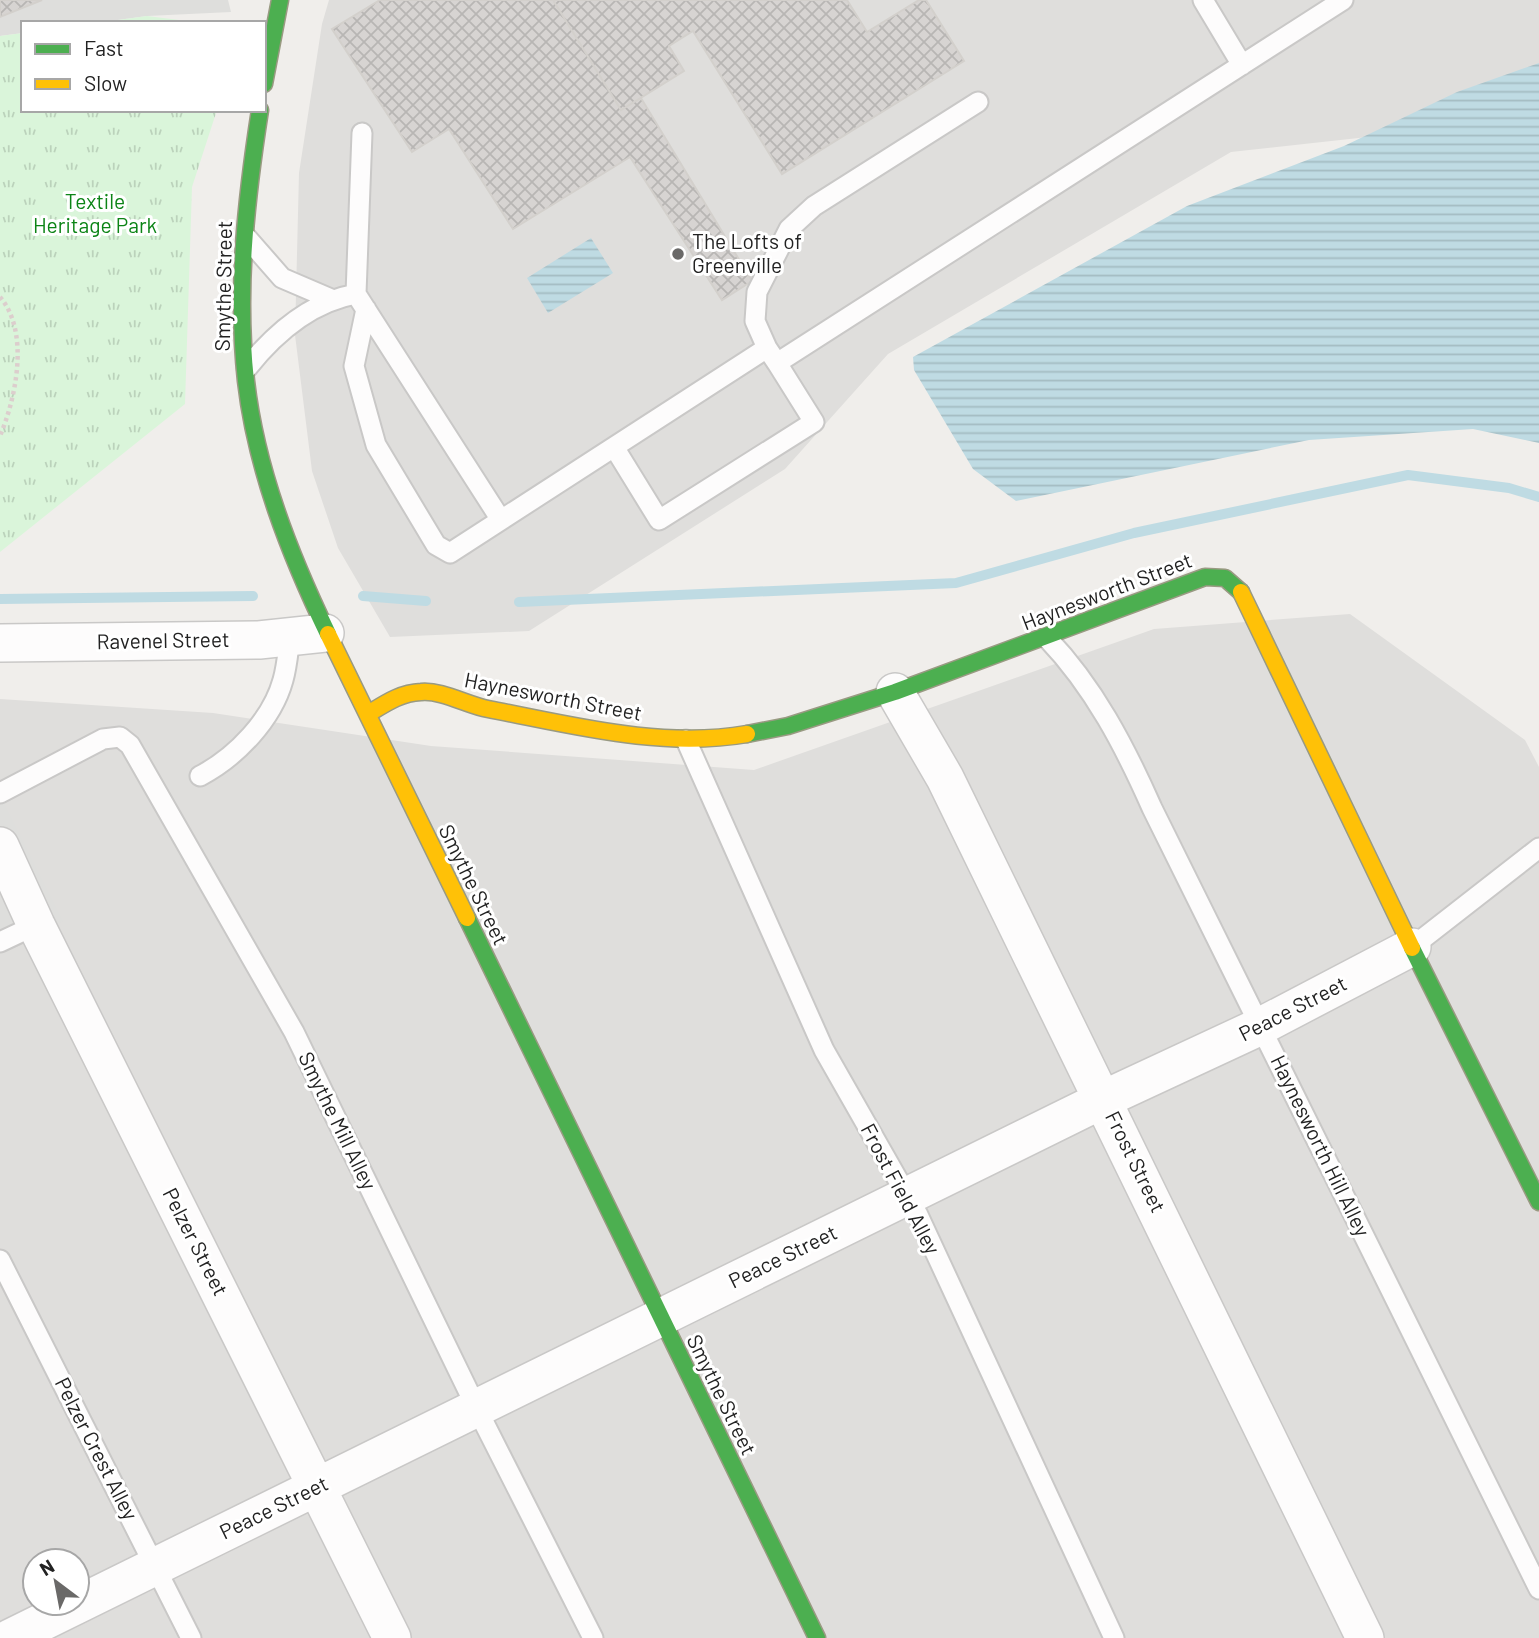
<svg xmlns="http://www.w3.org/2000/svg" width="1539" height="1638" viewBox="0 0 1539 1638" font-family="Barlow,sans-serif">
  <defs>
    <pattern id="park-tufts" width="24" height="20" patternUnits="userSpaceOnUse" patternTransform="scale(1.75)"><rect width="24" height="20" fill="#daf5da"/><path d="M3 7l-1-3M5 7V3M7 7l1-3M15 17l-1-3M17 17v-4M19 17l1-3" fill="none" stroke="#bbd2bb"/></pattern>
    <pattern id="water-rules" width="6" height="5" patternUnits="userSpaceOnUse" patternTransform="scale(1.75)"><rect width="6" height="5" fill="#bfdbe3"/><path d="M0 2.5h6" fill="none" stroke="#a4bcc2"/></pattern>
    <pattern id="building-cross-hatch" width="8" height="8" patternUnits="userSpaceOnUse" patternTransform="scale(1.75)"><rect width="8" height="8" fill="#d7d4d2"/><path d="M0 0l8 8M0 8l8-8" fill="none" stroke="#b8b6b4"/></pattern>
  </defs>
  <rect width="100%" height="100%" fill="#f0eeeb"/>
  <path fill="#dfdedc" fill-rule="evenodd" d="M 329,0 L 1539,0 L 1539,102 L 1431,130 L 1231,152 L 888,354 L 785,469 L 529,631 L 390,637 L 338,548 L 312,471 L 295,335 L 299,173 L 322,24 Z
    M 1350,614 L 1525,740 L 1539,767 L 1539,1638 L 0,1638 L 0,699 L 213,713 L 431,746 L 754,770 L 1154,629 ZM 35,1561 L 77,1561 L 77,1603 L 35,1603 Z"/>
  <path fill="#dededc" d="M 0,0 L 228,0 L 231,12 L 147,16 L 96,23 L 23,23 L 23,33 L 0,36 Z
    M 0,795 L 63,921 L 0,948 Z"/>
  <path fill="url(#park-tufts)" d="M 147,16 L 203,23 L 96,23 Z
    M 23,33 L 23,110 L 217,110 L 192,187 L 185,404 L 0,552 L 0,36 Z"/>
  <path fill="url(#water-rules)" d="M 1539,63 L 1539,443 L 1473,429 L 1309,440 L 1016,501 L 973,469 L 914,370 L 913,357 L 1187,206 L 1344,146 L 1457,92 Z
    M 591,238 L 613,273 L 548,313 L 527,278 Z"/>
  <g fill="none" stroke-linecap="round" stroke-linejoin="round">
    <path stroke="#bfdbe3" stroke-width="10" d="M 363,596 L 426,601
      M 0,599 L 253,596
      M 519,602 L 956,583 L 1134,533 L 1408,475 L 1509,488 L 1539,497"/>
  </g>
  <path fill="url(#building-cross-hatch)" stroke="#d3d0cc" stroke-width="2" d="M 0,0 L 42,0 L 0,17 Z
    M 380,0 L 553,0 L 621,110 L 641,98 L 752,281 L 722,300 L 630,157 L 513,229 L 449,129 L 412,152 L 332,29 Z
    M 553,0 L 847,0 L 867,32 L 919,0 L 926,0 L 964,61 L 782,174 L 693,31 L 669,46 L 684,71 L 621,110 Z"/>
  <g fill="none" stroke-linecap="round" stroke-linejoin="round">
    <defs>
      <path id="lane" d="M 1203,0 L 1242,65
        M 362,133 L 356,294 L 501,520 L 767,348 L 777,363 L 1343,0
        M 247,238 L 282,278 L 331,299
        M 366,309 L 354,366 L 376,445 L 436,545 L 450,553 L 501,520
        M 767,348 L 755,321 L 757,292 L 789,229 L 814,206 L 978,102
        M 247,368 C 275,333 311,302 356,294
        M 614,447 L 659,520 L 814,422 L 777,363
        M 1047,638 C 1094,687 1125,747 1152,808 L 1539,1589
        M 686,740 L 824,1050 L 918,1215 L 1114,1638
        M 200,776 C 236,757 272,720 283,680 C 287,666 288,651 290,637
        M 0,793 L 103,739 L 120,737 L 130,745 L 294,1032 L 477,1409 L 593,1638
        M 0,942 L 36,925
        M 1412,947 L 1539,848
        M 0,1260 L 191,1638"/>
      <path id="street" d="M 0,643 L 259,640 L 325,633
        M 895,692 L 945,778 L 1365,1638
        M 0,846 L 36,925 L 392,1638
        M 10,1638 L 1104,1099 L 1261,1026 L 1412,947"/>
      <path id="fast" d="M 264,84 L 280,0
        M 260,110 C 246,200 236,290 246,381 C 256,469 290,555 328,634
        M 747,734 L 788,726 L 895,692 L 1205,577 L 1225,578 L 1241,592
        M 467,918 L 817,1638
        M 1412,948 L 1539,1202"/>
      <path id="slow" d="M 1241,592 L 1412,948
        M 328,634 L 467,918
        M 368,714 C 386,703 400,693 421,692 C 442,690 467,705 488,709 C 572,725 661,749 747,734"/>
    </defs>
    <use href="#lane" stroke="#c9c8c7" stroke-width="23"/>
    <use href="#street" stroke="#c9c8c7" stroke-width="40"/>
    <use href="#fast" stroke="#999a82" stroke-width="19"/>
    <use href="#slow" stroke="#999a82" stroke-width="19"/>
    <path stroke="#dccecd" stroke-width="4.5" stroke-dasharray="3.5 3.5" stroke-linecap="butt" d="M 0,297 C 30,332 16,398 0,436"/>
    <use href="#lane" stroke="#fdfcfc" stroke-width="19"/>
    <use href="#street" stroke="#fdfcfc" stroke-width="37"/>
    <use href="#fast" stroke="#4caf50" stroke-width="16"/>
    <use href="#slow" stroke="#ffc107" stroke-width="16"/>
  </g>
  <circle fill="#6a6968" stroke="#fff" stroke-width="2.5" cx="678" cy="254" r="7"/>
  <g text-anchor="middle" stroke-width="6" stroke-linejoin="round" paint-order="stroke">
    <g font-size="21" fill="#0c8416" stroke="#fff">
      <text x="95" y="209">Textile<tspan x="95" dy="24">Heritage Park</tspan></text>
    </g>
    <g font-size="21" fill="#222" stroke="#fff" text-anchor="start">
      <text x="692" y="249">The Lofts of<tspan x="692" dy="24">Greenville</tspan></text>
    </g>
    <g font-size="21" fill="#222" stroke="#fff">
      <text transform="translate(224 286) rotate(-89)" y="7">Smythe Street</text>
      <text transform="translate(1107 592) rotate(-21)" y="7">Haynesworth Street</text>
      <text transform="translate(163 641) rotate(-1)" y="7">Ravenel Street</text>
      <text transform="translate(553 697) rotate(11)" y="7">Haynesworth Street</text>
      <text transform="translate(473 885) rotate(64)" y="7">Smythe Street</text>
      <text transform="translate(1293 1009) rotate(-27)" y="7">Peace Street</text>
      <text transform="translate(337 1121) rotate(64)" y="7">Smythe Mill Alley</text>
      <text transform="translate(1320 1146) rotate(64)" y="7">Haynesworth Hill Alley</text>
      <text transform="translate(1135 1162) rotate(64)" y="7">Frost Street</text>
      <text transform="translate(900 1189) rotate(62)" y="7">Frost Field Alley</text>
      <text transform="translate(195 1242) rotate(63)" y="7">Pelzer Street</text>
      <text transform="translate(783 1257) rotate(-26)" y="7">Peace Street</text>
      <text transform="translate(721 1395) rotate(64)" y="7">Smythe Street</text>
      <text transform="translate(96 1449) rotate(63)" y="7">Pelzer Crest Alley</text>
      <text transform="translate(274 1508) rotate(-26)" y="7">Peace Street</text>
    </g>
  </g>
  <rect x="21" y="21" width="245" height="91" fill="#ffffff" stroke="#a7a7a7" stroke-width="2"/>
  <rect x="35" y="44" width="35" height="10" fill="#4caf50" stroke="#a7a7a7" stroke-width="2"/>
  <text x="84" y="56" font-size="21" fill="#222222">Fast</text>
  <rect x="35" y="79" width="35" height="10" fill="#ffc107" stroke="#a7a7a7" stroke-width="2"/>
  <text x="84" y="91" font-size="21" fill="#222222">Slow</text>
  <g transform="translate(56 1582) rotate(328)"><circle r="33" fill="#ffffff" stroke="#a7a7a7" stroke-width="2"/>
  <path d="M0-5L12 26L0 18L-12 26Z" fill="#6a6968"/>
  <text y="-10" font-size="19" font-weight="bold" text-anchor="middle" fill="#222222">N</text>
  </g>
</svg>
